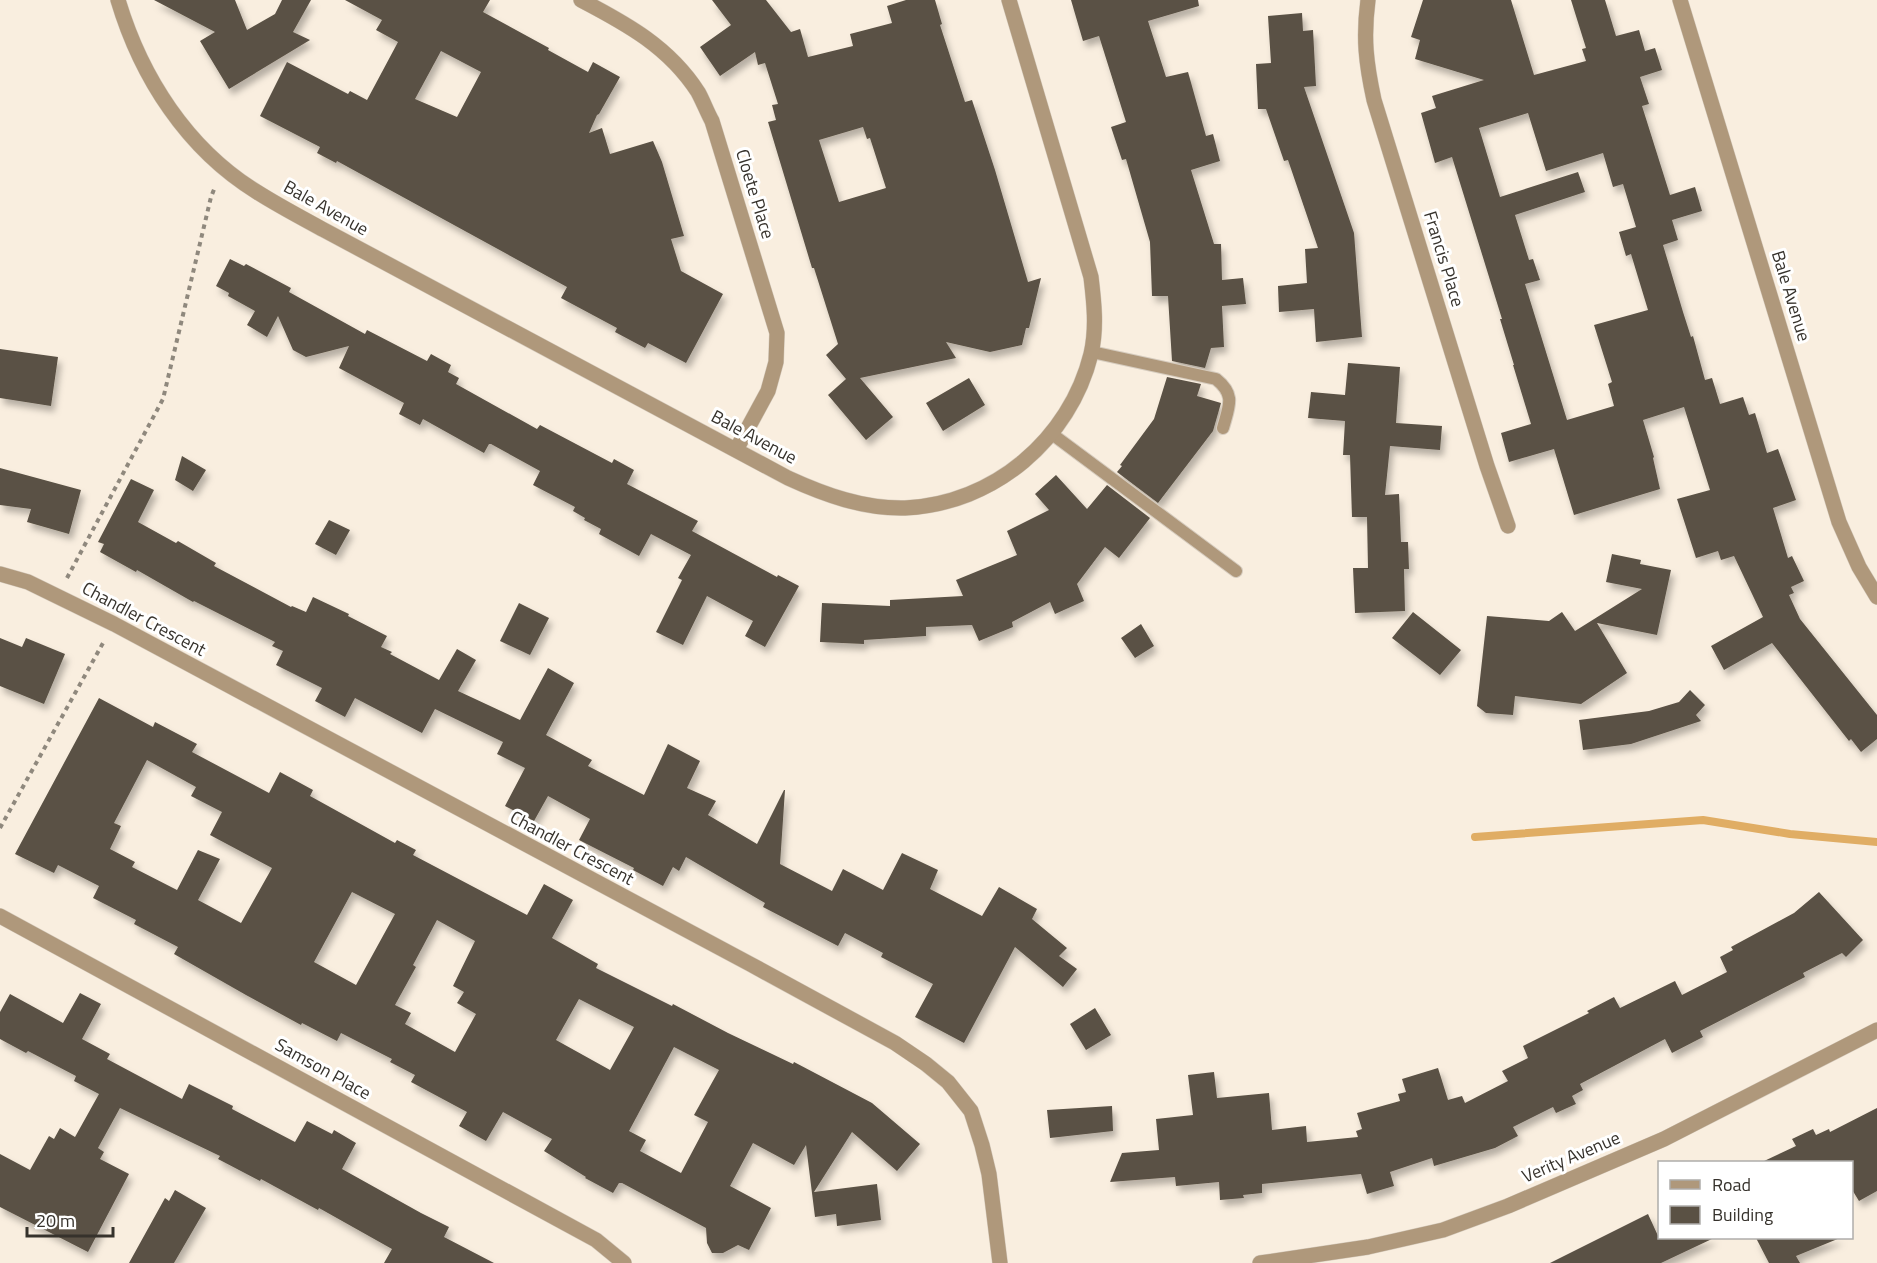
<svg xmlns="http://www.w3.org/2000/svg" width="1877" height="1263" viewBox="0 0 1877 1263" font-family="'Titillium Web',sans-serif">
  <defs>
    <filter id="shadow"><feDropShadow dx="3.5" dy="6" stdDeviation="3" flood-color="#0004"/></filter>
  </defs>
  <rect width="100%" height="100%" fill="#f9eedf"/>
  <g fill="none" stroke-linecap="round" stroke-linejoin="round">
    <path stroke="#e0ad64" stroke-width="8" d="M 1475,837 L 1703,820 L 1790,834 L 1877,842"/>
  </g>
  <path fill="#5a5144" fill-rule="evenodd" filter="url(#shadow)" d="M 154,0 L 235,0 L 247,30 L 275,14 L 282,0 L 311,0 L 293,32 L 310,40 L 229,89 L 200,41 L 215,32 Z
    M 345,0 L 490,0 L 483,12 L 549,48 L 548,50 L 588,72 L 593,62 L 620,77 L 599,114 L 597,115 L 589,133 L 602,128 L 610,154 L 653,141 L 662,162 L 684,236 L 671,239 L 681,271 L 723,294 L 686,363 L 648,343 L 645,348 L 615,332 L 617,328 L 561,298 L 567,287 L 337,161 L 336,163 L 317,153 L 320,147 L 260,116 L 287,62 L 348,94 L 350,91 L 367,100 L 398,42 L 376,30 L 382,20 ZM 441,51 L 481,72 L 457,117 L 415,99 Z
    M 712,0 L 766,0 L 791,32 L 800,29 L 808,57 L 853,46 L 850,34 L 892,23 L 887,6 L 906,0 L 935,0 L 942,24 L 940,25 L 965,102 L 972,100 L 995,170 L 1028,282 L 1041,278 L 1029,328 L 1026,328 L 1022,345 L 990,352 L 946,342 L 956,358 L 860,378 L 893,417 L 866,440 L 828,395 L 846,379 L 826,355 L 838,344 L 814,268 L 812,268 L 768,122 L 776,120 L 772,105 L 778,104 L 765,63 L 758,65 L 755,52 L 720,76 L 700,47 L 731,25 ZM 863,127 L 867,139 L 870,138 L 886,188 L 839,202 L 819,140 Z
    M 1071,0 L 1198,0 L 1199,6 L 1148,21 L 1166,77 L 1188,72 L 1206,136 L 1213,134 L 1220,161 L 1191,170 L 1214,244 L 1221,244 L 1222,280 L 1243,278 L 1246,304 L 1222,306 L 1224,347 L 1211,348 L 1205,368 L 1172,361 L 1168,296 L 1152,296 L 1150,242 L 1126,159 L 1122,160 L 1111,127 L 1126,122 L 1099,36 L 1083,41 Z
    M 1423,0 L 1511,0 L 1534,75 L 1586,61 L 1582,49 L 1586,48 L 1571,0 L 1605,0 L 1616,36 L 1639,30 L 1645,51 L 1655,48 L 1662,70 L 1640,77 L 1649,104 L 1642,106 L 1670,195 L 1695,187 L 1702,211 L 1672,220 L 1678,240 L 1663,245 L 1683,312 L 1691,337 L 1693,336 L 1705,380 L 1712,378 L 1720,404 L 1743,397 L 1749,415 L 1755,413 L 1767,453 L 1778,449 L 1796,500 L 1773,508 L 1788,558 L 1792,556 L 1804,581 L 1791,587 L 1794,593 L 1789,595 L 1800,619 L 1877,715 L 1877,739 L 1861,752 L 1851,739 L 1849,741 L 1772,643 L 1724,670 L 1711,646 L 1763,617 L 1734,556 L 1721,560 L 1718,551 L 1696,558 L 1677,499 L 1710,490 L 1684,407 L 1643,420 L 1654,457 L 1653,458 L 1660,489 L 1574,515 L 1554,449 L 1509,462 L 1501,433 L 1531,424 L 1513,365 L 1514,365 L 1500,319 L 1502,319 L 1452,157 L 1435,163 L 1421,113 L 1436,108 L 1432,96 L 1484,80 L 1415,59 L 1420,40 L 1411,37 ZM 1528,113 L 1546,171 L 1603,153 L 1613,187 L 1623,184 L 1636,227 L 1619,232 L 1626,256 L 1631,254 L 1648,310 L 1594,325 L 1612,382 L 1608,384 L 1614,406 L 1567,420 L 1525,284 L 1540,280 L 1533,259 L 1529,260 L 1515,215 L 1585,192 L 1578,172 L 1500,197 L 1479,128 Z
    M 1302,13 L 1303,31 L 1313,30 L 1316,86 L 1304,87 L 1354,233 L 1362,337 L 1316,342 L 1314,309 L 1279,312 L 1278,286 L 1307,283 L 1305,249 L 1318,248 L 1288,160 L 1284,161 L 1266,109 L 1258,109 L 1256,64 L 1271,63 L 1268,16 Z
    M 230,259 L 244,266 L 246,264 L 291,288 L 289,292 L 365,334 L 367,330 L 427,361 L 431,354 L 451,365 L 448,372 L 459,378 L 456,384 L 537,429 L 540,425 L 612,463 L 614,459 L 634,470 L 627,484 L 698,521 L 692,531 L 777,577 L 778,575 L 799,586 L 765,647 L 745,636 L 753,621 L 707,596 L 683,645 L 656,632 L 682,580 L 678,578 L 691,555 L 651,534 L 639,556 L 599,534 L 601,529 L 584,520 L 585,518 L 573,511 L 575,507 L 533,485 L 540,471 L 491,444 L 489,444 L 484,453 L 423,419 L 420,425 L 399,414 L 404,403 L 339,368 L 349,346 L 306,357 L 293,350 L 278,316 L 267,337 L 247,325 L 255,311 L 228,296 L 229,293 L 216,286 Z
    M 0,349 L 58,357 L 51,406 L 0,398 Z
    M 1348,363 L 1400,367 L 1396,423 L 1442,426 L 1440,450 L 1390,446 L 1385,495 L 1399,494 L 1401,542 L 1408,542 L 1409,569 L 1404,569 L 1405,611 L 1355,613 L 1353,568 L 1368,568 L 1367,517 L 1352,517 L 1350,455 L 1343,455 L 1345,421 L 1308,418 L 1311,392 L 1345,395 Z
    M 1167,377 L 1201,384 L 1197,396 L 1221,403 L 1213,431 L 1158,503 L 1117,472 L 1122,466 L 1120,465 L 1154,419 Z
    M 969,378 L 985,405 L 943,431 L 926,403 Z
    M 182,456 L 206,470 L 193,491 L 175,480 Z
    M 0,468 L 81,490 L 69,534 L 27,522 L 31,509 L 0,505 Z
    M 1056,475 L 1087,509 L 1107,485 L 1150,518 L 1119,558 L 1105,547 L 1077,584 L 1084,601 L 1055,614 L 1050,602 L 1012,622 L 1013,627 L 979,641 L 972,625 L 926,627 L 926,636 L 864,640 L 864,644 L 820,642 L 822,603 L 890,606 L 890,600 L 963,596 L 956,580 L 1017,555 L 1007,531 L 1049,510 L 1035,494 Z
    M 131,479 L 154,490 L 138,522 L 176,543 L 178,541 L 216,563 L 214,566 L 291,607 L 292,606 L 306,612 L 313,597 L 349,614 L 348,616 L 387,636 L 381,647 L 392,652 L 390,654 L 439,680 L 457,649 L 476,660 L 458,691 L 520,720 L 548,668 L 574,683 L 546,735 L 592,760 L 588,766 L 644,795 L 668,744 L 700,761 L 687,788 L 716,801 L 708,815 L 757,844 L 784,790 L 785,790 L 780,864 L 832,891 L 843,869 L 883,890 L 902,853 L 938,870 L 930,889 L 982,916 L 999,887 L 1037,909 L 1032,919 L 1067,948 L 1059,956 L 1077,969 L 1063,987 L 1015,947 L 964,1043 L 915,1017 L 933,984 L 881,957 L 883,953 L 845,933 L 838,946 L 763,907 L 765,903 L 686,857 L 679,871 L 673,867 L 663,886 L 633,870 L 634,868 L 579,840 L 590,819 L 548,796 L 534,821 L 505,806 L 525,768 L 497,754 L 503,742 L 435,709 L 422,733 L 355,698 L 345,717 L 315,701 L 322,688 L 276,665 L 283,651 L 272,646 L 275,642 L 194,601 L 193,602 L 137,570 L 136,572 L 100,552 L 104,544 L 98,542 Z
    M 329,520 L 350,530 L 336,555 L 315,544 Z
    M 1612,554 L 1641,560 L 1640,564 L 1671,570 L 1657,635 L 1597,623 L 1627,673 L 1581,704 L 1515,696 L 1513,715 L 1486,713 L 1477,706 L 1487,616 L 1549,621 L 1562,612 L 1575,631 L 1642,589 L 1606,582 Z
    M 519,603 L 549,618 L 530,655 L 500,641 Z
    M 1413,612 L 1461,650 L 1440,675 L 1392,638 Z
    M 1141,624 L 1154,646 L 1135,658 L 1121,638 Z
    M 0,638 L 22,647 L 26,638 L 65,654 L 44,704 L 0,686 Z
    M 1690,690 L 1705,705 L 1696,715 L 1701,721 L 1631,744 L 1583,750 L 1579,720 L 1649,711 L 1679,702 Z
    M 99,698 L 153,727 L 155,722 L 197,744 L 192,752 L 269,793 L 280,772 L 313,790 L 310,796 L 395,843 L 397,840 L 416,850 L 413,855 L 527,915 L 544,884 L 573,900 L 552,938 L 598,964 L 596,968 L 672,1006 L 673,1004 L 728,1033 L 793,1064 L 794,1062 L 872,1103 L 920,1144 L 897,1171 L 852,1132 L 814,1192 L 877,1184 L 881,1220 L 837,1226 L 836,1214 L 815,1217 L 806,1145 L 794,1165 L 753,1143 L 730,1186 L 771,1208 L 749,1250 L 738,1245 L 723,1253 L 712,1253 L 707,1243 L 706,1228 L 622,1183 L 619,1183 L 613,1193 L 585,1178 L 586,1177 L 544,1151 L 552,1139 L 503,1112 L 486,1141 L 459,1126 L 467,1112 L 411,1082 L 415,1075 L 390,1062 L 392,1059 L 341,1033 L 337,1041 L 302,1023 L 301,1025 L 246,995 L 174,954 L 178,947 L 134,924 L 136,920 L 93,898 L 99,886 L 58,865 L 54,873 L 15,854 ZM 147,760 L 196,787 L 191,796 L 222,812 L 210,835 L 272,868 L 241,923 L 198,900 L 220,859 L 198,850 L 177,890 L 132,867 L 135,862 L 110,849 L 121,826 L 114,823 ZM 352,892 L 395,914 L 356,985 L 314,962 ZM 437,920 L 475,941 L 453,986 L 464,992 L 457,1003 L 476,1014 L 455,1052 L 405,1024 L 411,1013 L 395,1005 L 416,967 L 413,965 ZM 579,999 L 634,1027 L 610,1070 L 556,1040 ZM 674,1047 L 719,1070 L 694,1115 L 708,1122 L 681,1173 L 640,1151 L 646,1140 L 629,1131 Z
    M 1819,892 L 1863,940 L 1846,957 L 1842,953 L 1803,973 L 1805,977 L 1700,1031 L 1703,1037 L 1672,1053 L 1665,1039 L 1580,1084 L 1583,1090 L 1572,1096 L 1576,1104 L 1556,1113 L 1553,1107 L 1513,1127 L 1518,1136 L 1495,1148 L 1434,1166 L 1432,1158 L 1390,1172 L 1394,1186 L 1367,1194 L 1361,1174 L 1262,1184 L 1262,1193 L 1243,1195 L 1244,1198 L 1220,1200 L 1219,1182 L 1176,1186 L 1175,1177 L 1110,1182 L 1122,1153 L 1159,1150 L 1156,1119 L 1193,1115 L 1188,1075 L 1214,1072 L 1217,1098 L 1269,1093 L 1272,1130 L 1306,1126 L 1307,1142 L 1358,1137 L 1356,1131 L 1362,1129 L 1357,1113 L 1400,1101 L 1398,1094 L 1406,1092 L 1402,1079 L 1438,1068 L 1448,1100 L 1462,1096 L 1465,1103 L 1508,1081 L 1502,1071 L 1528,1058 L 1523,1046 L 1589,1013 L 1587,1011 L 1614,997 L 1620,1008 L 1675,981 L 1682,995 L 1727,972 L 1720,957 L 1733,950 L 1731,947 L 1794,913 Z
    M 80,993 L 101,1004 L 82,1039 L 110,1054 L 107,1059 L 182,1099 L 189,1084 L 233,1106 L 232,1109 L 295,1142 L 307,1121 L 332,1134 L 334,1130 L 356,1143 L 342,1169 L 421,1213 L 449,1227 L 444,1237 L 494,1263 L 384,1263 L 392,1249 L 319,1208 L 318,1210 L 261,1179 L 260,1181 L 218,1159 L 220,1156 L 120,1108 L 98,1148 L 104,1152 L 100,1159 L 129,1174 L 88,1252 L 0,1207 L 0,1154 L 30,1170 L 49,1136 L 54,1139 L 60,1128 L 75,1137 L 99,1094 L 74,1081 L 76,1076 L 28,1051 L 26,1053 L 0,1039 L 0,1012 L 10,994 L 63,1023 Z
    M 1095,1008 L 1111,1035 L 1086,1050 L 1070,1024 Z
    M 1112,1106 L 1113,1131 L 1050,1138 L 1047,1110 Z
    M 1877,1108 L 1877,1191 L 1859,1201 L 1851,1188 L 1851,1162 L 1762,1162 L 1796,1146 L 1792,1139 L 1813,1129 L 1816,1135 L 1829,1129 L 1830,1132 Z
    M 175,1190 L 206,1208 L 174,1263 L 129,1263 L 165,1198 L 169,1201 Z
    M 1648,1214 L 1659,1238 L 1714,1238 L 1661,1263 L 1550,1263 Z
    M 1756,1238 L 1840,1238 L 1796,1256 L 1800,1263 L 1769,1263 Z"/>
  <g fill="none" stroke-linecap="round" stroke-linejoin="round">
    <defs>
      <path id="lane" d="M 1092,352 L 1216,379 C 1236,395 1229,406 1223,428
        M 1052,434 L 1236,571"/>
      <path id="street" d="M 118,0 C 141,77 187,149 257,192 C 279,206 302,218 324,230 L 788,478 C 825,495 864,509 905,508 C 994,504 1070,439 1091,354 C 1097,328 1094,302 1091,277 L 1009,0
        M 581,0 C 627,24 669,47 698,92 C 703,101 707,112 712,121 L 777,333 L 776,362 L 768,391 L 736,450
        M 1368,0 C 1363,38 1366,63 1374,100 L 1487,466 L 1508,526
        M 1680,0 L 1839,522 L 1859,567 L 1877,597
        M 0,574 L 28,582 L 114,624 L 750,964 L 895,1043 L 926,1064 L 948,1082 L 971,1111 L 982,1145 L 989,1174 L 1000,1263
        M 0,916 L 596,1240 L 624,1263
        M 1260,1263 L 1368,1247 L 1443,1230 L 1508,1206 L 1664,1139 L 1877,1030"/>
    </defs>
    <use href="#lane" stroke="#d6ccbf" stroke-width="14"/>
    <use href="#street" stroke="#d6ccbf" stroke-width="16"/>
    <path stroke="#8f887d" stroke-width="4" stroke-dasharray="4.5 4.5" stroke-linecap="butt" d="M 67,578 L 163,399 L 211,197 L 215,187
      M 0,828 L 103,643"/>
    <use href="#lane" stroke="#af987b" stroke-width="12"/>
    <use href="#street" stroke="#af987b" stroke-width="15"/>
  </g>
  <g text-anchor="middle" stroke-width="6" stroke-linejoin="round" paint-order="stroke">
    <g font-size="18" fill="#36322c" stroke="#fff">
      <text transform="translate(755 194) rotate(73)" y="6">Cloete Place</text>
      <text transform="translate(326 208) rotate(29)" y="6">Bale Avenue</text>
      <text transform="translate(1444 259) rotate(73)" y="6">Francis Place</text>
      <text transform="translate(1791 296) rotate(73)" y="6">Bale Avenue</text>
      <text transform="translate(754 437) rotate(28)" y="6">Bale Avenue</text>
      <text transform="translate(144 619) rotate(28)" y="6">Chandler Crescent</text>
      <text transform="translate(572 848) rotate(28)" y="6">Chandler Crescent</text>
      <text transform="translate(323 1069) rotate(29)" y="6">Samson Place</text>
      <text transform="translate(1571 1157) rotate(-23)" y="6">Verity Avenue</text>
    </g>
  </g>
  <rect x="1658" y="1161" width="195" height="78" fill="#ffffff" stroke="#afadab" stroke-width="1.5"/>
  <rect x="1670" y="1180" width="30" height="9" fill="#af987b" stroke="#afadab" stroke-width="1.5"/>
  <text x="1712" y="1191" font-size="18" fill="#36322c">Road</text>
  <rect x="1670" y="1206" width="30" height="18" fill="#5a5144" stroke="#afadab" stroke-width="1.5"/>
  <text x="1712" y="1221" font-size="18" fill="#36322c">Building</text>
  <path d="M27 1227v9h86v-9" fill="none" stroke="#36322c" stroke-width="3"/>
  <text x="36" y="1227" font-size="18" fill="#36322c" stroke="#ffffff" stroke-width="4.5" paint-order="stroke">20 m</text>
</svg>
